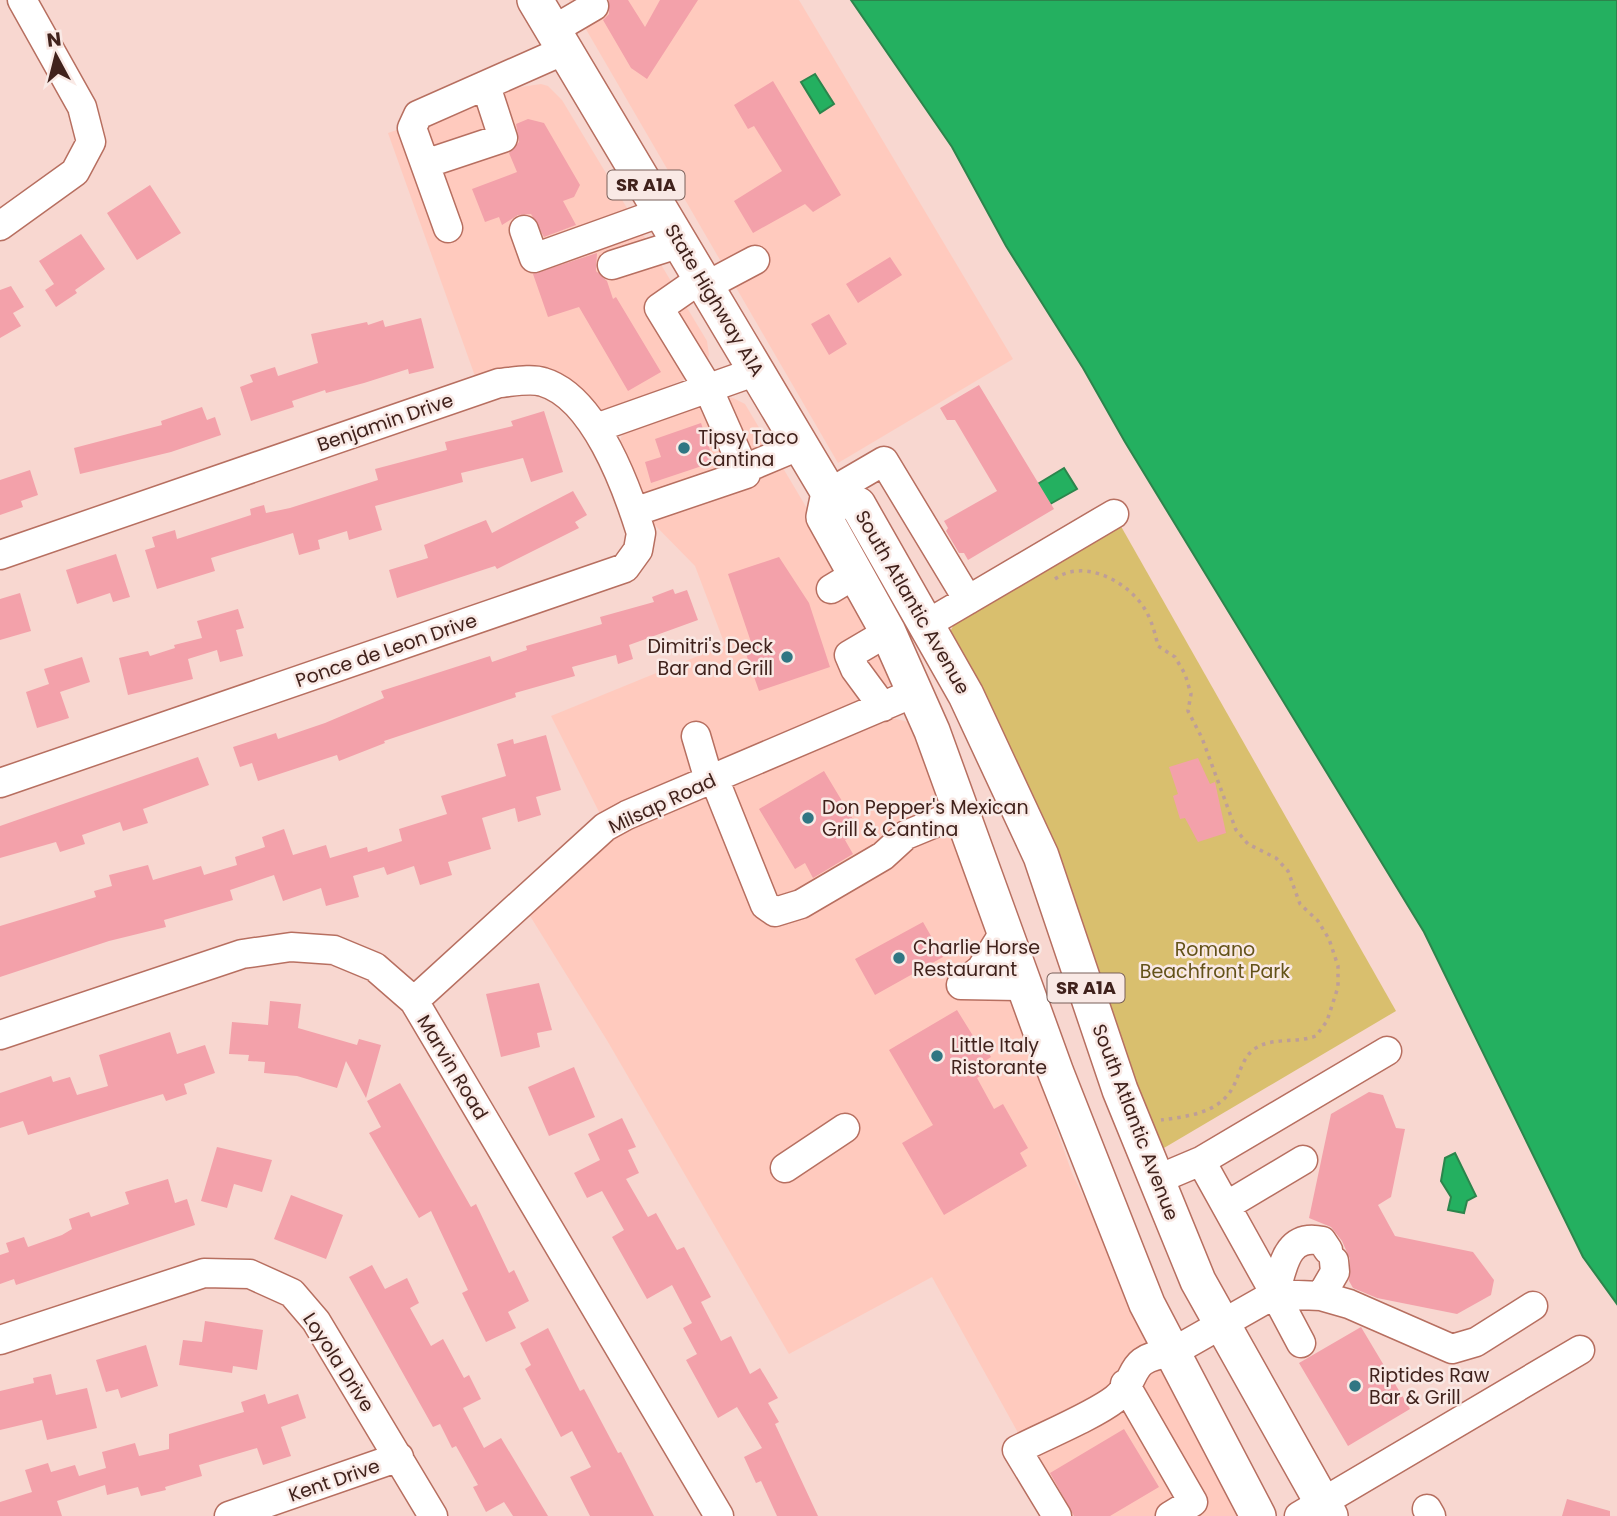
<svg xmlns="http://www.w3.org/2000/svg" width="1617" height="1516" viewBox="0 0 1617 1516" font-family="Poppins,sans-serif">
  <rect width="100%" height="100%" fill="#f8d7d0"/>
  <path fill="#ffcabe" d="M 569,0 L 799,0 L 1013,359 L 838,463 Z
    M 541,84 L 548,86 L 562,100 L 707,341 L 709,355 L 705,368 L 695,375 L 601,414 L 582,392 L 476,379 L 388,133 L 521,87 Z
    M 719,396 L 733,398 L 745,404 L 821,532 L 894,681 L 869,699 L 600,814 L 551,716 L 725,645 L 695,566 L 646,516 L 618,447 L 622,435 L 652,415 Z
    M 892,718 L 913,723 L 1072,1173 L 1166,1368 L 1247,1516 L 1064,1516 L 932,1277 L 789,1354 L 608,1042 L 527,911 L 610,837 L 873,722 Z"/>
  <path fill="#d9bf6e" d="M 1114,514 L 1396,1011 L 1147,1158 L 948,635 L 968,600 Z"/>
  <path fill="#24b060" stroke="#2c854c" stroke-width="2" d="M 851,0 L 1617,0 L 1617,1304 L 1583,1257 L 1424,932 L 1125,442 L 1083,368 L 1006,246 L 952,147 Z
    M 815,74 L 834,104 L 820,113 L 801,82 Z
    M 1064,468 L 1077,489 L 1043,508 L 1031,488 Z
    M 1455,1153 L 1476,1196 L 1467,1201 L 1464,1213 L 1448,1210 L 1451,1197 L 1441,1181 L 1445,1158 Z"/>
  <path fill="#f3a1aa" d="M 609,0 L 628,0 L 645,27 L 660,0 L 698,0 L 647,79 L 631,68 L 603,20 L 609,14 Z
    M 773,81 L 841,195 L 813,212 L 805,204 L 753,233 L 734,201 L 782,171 L 754,126 L 748,129 L 734,105 Z
    M 528,119 L 544,123 L 580,185 L 574,197 L 563,201 L 576,225 L 544,237 L 531,214 L 518,215 L 502,225 L 499,217 L 485,222 L 472,189 L 517,172 L 509,153 L 519,142 L 516,124 Z
    M 150,185 L 181,233 L 137,260 L 107,213 Z
    M 81,234 L 105,269 L 75,290 L 77,293 L 56,307 L 45,290 L 54,284 L 39,261 Z
    M 597,253 L 596,271 L 607,281 L 613,299 L 616,297 L 661,372 L 628,391 L 579,307 L 548,317 L 533,274 Z
    M 890,257 L 902,275 L 858,303 L 846,284 Z
    M 11,286 L 24,307 L 13,313 L 21,326 L 0,338 L 0,290 Z
    M 829,314 L 847,344 L 829,355 L 811,324 Z
    M 421,318 L 434,368 L 409,374 L 408,369 L 364,383 L 326,393 L 325,390 L 292,401 L 294,407 L 251,421 L 240,387 L 253,382 L 250,375 L 275,367 L 278,376 L 318,363 L 311,334 L 367,322 L 368,325 L 383,320 L 385,327 Z
    M 979,385 L 1054,509 L 968,560 L 964,553 L 959,553 L 946,531 L 948,528 L 944,521 L 997,491 L 955,420 L 947,420 L 940,408 Z
    M 202,407 L 207,420 L 215,417 L 221,435 L 171,452 L 80,474 L 74,448 L 162,425 L 161,421 Z
    M 544,411 L 563,472 L 531,482 L 523,458 L 461,473 L 463,482 L 375,506 L 382,530 L 349,540 L 347,531 L 318,540 L 320,549 L 299,555 L 293,533 L 211,558 L 215,571 L 157,589 L 145,550 L 155,547 L 152,537 L 175,530 L 177,539 L 251,515 L 250,509 L 264,505 L 266,513 L 290,508 L 378,480 L 375,469 L 447,450 L 445,442 L 513,426 L 511,421 Z
    M 701,423 L 714,462 L 651,483 L 645,462 L 661,457 L 655,439 Z
    M 30,470 L 38,495 L 21,501 L 23,507 L 0,515 L 0,480 Z
    M 573,491 L 587,515 L 575,522 L 579,528 L 497,569 L 495,566 L 397,598 L 389,570 L 428,558 L 424,545 L 486,520 L 492,533 Z
    M 116,554 L 130,597 L 113,602 L 110,593 L 77,604 L 66,570 Z
    M 779,557 L 809,603 L 830,667 L 759,691 L 744,648 L 752,645 L 728,574 Z
    M 673,589 L 675,594 L 687,590 L 698,620 L 629,645 L 633,659 L 618,664 L 616,655 L 572,667 L 575,676 L 515,693 L 516,697 L 384,741 L 385,743 L 339,761 L 337,755 L 258,781 L 252,763 L 240,767 L 233,747 L 276,733 L 278,739 L 325,723 L 384,698 L 381,691 L 490,656 L 492,662 L 527,650 L 526,646 L 602,624 L 600,617 L 654,602 L 652,597 Z
    M 20,593 L 31,631 L 0,640 L 0,599 Z
    M 238,609 L 244,628 L 236,630 L 243,656 L 220,662 L 217,650 L 188,659 L 193,679 L 128,695 L 119,658 L 148,651 L 150,656 L 175,648 L 174,645 L 202,638 L 197,621 Z
    M 82,657 L 90,682 L 60,692 L 69,718 L 37,728 L 26,692 L 49,684 L 44,669 Z
    M 546,735 L 561,790 L 536,797 L 541,815 L 518,822 L 515,808 L 482,818 L 491,849 L 448,862 L 452,875 L 420,885 L 414,866 L 387,875 L 384,867 L 353,876 L 359,897 L 326,906 L 321,888 L 283,901 L 274,875 L 230,890 L 233,900 L 164,920 L 166,927 L 109,941 L 0,977 L 0,926 L 96,897 L 94,891 L 112,886 L 109,875 L 148,865 L 153,880 L 201,866 L 204,875 L 237,865 L 235,857 L 265,847 L 262,837 L 284,829 L 293,855 L 326,845 L 330,858 L 367,847 L 368,852 L 402,841 L 399,829 L 447,814 L 441,796 L 506,776 L 497,744 L 513,739 L 514,744 Z
    M 198,757 L 209,785 L 143,809 L 148,823 L 123,831 L 120,822 L 82,835 L 85,844 L 60,852 L 56,842 L 0,858 L 0,826 Z
    M 1198,758 L 1210,784 L 1215,782 L 1226,833 L 1198,842 L 1185,818 L 1180,819 L 1173,796 L 1178,794 L 1169,767 Z
    M 824,771 L 857,826 L 855,835 L 845,840 L 853,854 L 813,878 L 805,863 L 795,869 L 759,809 Z
    M 923,922 L 943,957 L 875,995 L 855,959 Z
    M 539,983 L 552,1030 L 537,1033 L 540,1047 L 501,1057 L 486,994 Z
    M 270,1001 L 301,1004 L 298,1028 L 357,1045 L 359,1039 L 381,1045 L 366,1098 L 346,1061 L 337,1088 L 297,1076 L 264,1073 L 265,1062 L 248,1061 L 249,1055 L 229,1054 L 232,1022 L 268,1025 Z
    M 957,1010 L 975,1039 L 979,1036 L 991,1057 L 985,1061 L 990,1070 L 977,1078 L 994,1109 L 1003,1104 L 1028,1148 L 1020,1153 L 1027,1166 L 944,1215 L 902,1143 L 933,1125 L 889,1050 Z
    M 170,1032 L 177,1054 L 205,1045 L 215,1073 L 184,1084 L 187,1094 L 166,1101 L 163,1094 L 28,1135 L 23,1121 L 0,1128 L 0,1093 L 51,1076 L 53,1082 L 70,1077 L 77,1095 L 108,1086 L 99,1055 Z
    M 574,1067 L 595,1117 L 549,1136 L 528,1087 Z
    M 400,1083 L 471,1207 L 476,1204 L 509,1273 L 514,1270 L 529,1301 L 508,1312 L 516,1328 L 486,1342 L 462,1293 L 468,1290 L 431,1211 L 419,1218 L 369,1133 L 381,1127 L 367,1101 Z
    M 1369,1092 L 1383,1095 L 1396,1128 L 1405,1129 L 1391,1197 L 1378,1205 L 1395,1236 L 1473,1252 L 1494,1280 L 1491,1295 L 1457,1314 L 1377,1298 L 1353,1288 L 1349,1281 L 1350,1259 L 1342,1241 L 1331,1227 L 1309,1218 L 1331,1114 Z
    M 622,1118 L 636,1147 L 628,1150 L 639,1173 L 626,1179 L 648,1217 L 656,1213 L 677,1250 L 684,1247 L 711,1297 L 701,1302 L 721,1341 L 731,1336 L 750,1374 L 760,1368 L 778,1398 L 768,1403 L 779,1422 L 775,1424 L 818,1516 L 777,1516 L 761,1481 L 756,1483 L 744,1457 L 762,1448 L 737,1407 L 718,1418 L 686,1360 L 697,1354 L 683,1328 L 692,1323 L 672,1285 L 647,1299 L 612,1237 L 624,1230 L 602,1191 L 587,1198 L 574,1173 L 600,1160 L 588,1134 Z
    M 217,1147 L 272,1160 L 262,1192 L 234,1184 L 227,1208 L 201,1201 Z
    M 168,1179 L 175,1203 L 187,1199 L 195,1225 L 16,1285 L 14,1279 L 0,1284 L 0,1255 L 9,1252 L 6,1243 L 24,1237 L 28,1247 L 62,1235 L 72,1229 L 69,1219 L 89,1212 L 91,1217 L 129,1204 L 125,1192 Z
    M 291,1195 L 343,1215 L 326,1259 L 274,1239 Z
    M 372,1265 L 385,1289 L 407,1278 L 419,1303 L 410,1308 L 431,1346 L 443,1339 L 464,1378 L 469,1375 L 481,1399 L 463,1408 L 484,1448 L 501,1438 L 548,1516 L 513,1516 L 504,1502 L 486,1512 L 473,1487 L 478,1485 L 456,1446 L 452,1448 L 440,1424 L 433,1427 L 349,1277 Z
    M 205,1321 L 263,1330 L 257,1370 L 233,1366 L 232,1373 L 179,1365 L 183,1340 L 202,1342 Z
    M 1361,1327 L 1410,1409 L 1348,1446 L 1299,1363 Z
    M 548,1328 L 580,1391 L 584,1389 L 618,1453 L 621,1452 L 654,1516 L 590,1516 L 570,1477 L 591,1467 L 572,1431 L 561,1437 L 525,1369 L 531,1365 L 520,1343 Z
    M 146,1345 L 158,1386 L 121,1398 L 118,1389 L 106,1392 L 96,1360 Z
    M 51,1374 L 56,1395 L 87,1388 L 97,1428 L 47,1440 L 42,1420 L 0,1430 L 0,1391 L 34,1383 L 33,1378 Z
    M 265,1394 L 268,1404 L 298,1394 L 306,1418 L 281,1427 L 291,1456 L 263,1465 L 257,1448 L 199,1465 L 202,1476 L 165,1487 L 166,1490 L 141,1496 L 138,1487 L 107,1495 L 105,1485 L 57,1501 L 62,1516 L 0,1516 L 0,1502 L 32,1492 L 25,1470 L 48,1463 L 51,1472 L 75,1465 L 79,1476 L 106,1468 L 102,1452 L 135,1443 L 139,1456 L 169,1449 L 169,1434 L 244,1412 L 241,1402 Z
    M 1124,1429 L 1159,1487 L 1110,1516 L 1074,1516 L 1050,1473 Z
    M 1567,1499 L 1610,1511 L 1610,1516 L 1562,1516 Z"/>
  <g fill="none" stroke-linecap="round" stroke-linejoin="round">
    <defs>
      <path id="minor" d="M 553,30 L 594,6
        M 425,164 L 503,138 L 486,86
        M 0,226 L 75,172 L 91,142 L 82,107 L 22,0
        M 448,228 L 412,128 L 418,115 L 565,50
        M 524,230 L 534,258 L 662,212
        M 612,265 L 681,243
        M 706,286 L 755,260
        M 596,428 L 757,371
        M 744,469 L 801,445
        M 829,493 L 884,461 L 968,600
        M 634,512 L 746,474 L 708,388 L 659,308 L 702,278
        M 0,555 L 499,383 C 512,382 531,378 543,382 C 594,397 626,485 641,533 L 638,550 L 625,568 L 0,783
        M 831,589 L 856,574
        M 927,624 L 1114,514
        M 883,707 L 855,669 L 849,655 L 888,632
        M 696,736 L 709,780
        M 714,778 L 765,905 L 775,912 L 801,904 L 883,856 L 906,835 L 964,811
        M 1005,931 L 981,969 L 961,985 L 1025,986
        M 414,1001 L 605,827 L 627,815 L 916,692
        M 0,1035 L 242,954 L 291,947 L 334,950 L 375,967 L 414,1001 L 719,1516
        M 785,1168 L 845,1128
        M 1156,1180 L 1201,1161
        M 1226,1206 L 1303,1160
        M 1275,1294 L 1321,1296 L 1349,1304 L 1452,1349 L 1476,1342 L 1533,1306
        M 1321,1296 L 1335,1272 L 1334,1261
        M 0,1340 L 204,1273 L 250,1274 L 292,1293 L 316,1321 L 433,1516
        M 1301,1343 L 1275,1294 C 1283,1267 1286,1233 1322,1241 L 1328,1250
        M 1125,1384 L 1193,1502 L 1170,1516
        M 1427,1509 L 1431,1516
        M 229,1516 L 399,1457
        M 1057,1516 L 1017,1450 C 1044,1436 1093,1416 1115,1399 C 1141,1378 1124,1358 1171,1353 L 1275,1294 L 1201,1161 L 1387,1051
        M 1299,1516 L 1580,1350"/>
      <path id="major" d="M 535,0 L 829,493
        M 829,493 L 858,505 L 966,695 L 1041,856 L 1120,1090 L 1198,1281 L 1330,1516
        M 829,493 L 824,517 L 888,632 L 932,731 L 1056,1073 L 1147,1304 L 1258,1516"/>
    </defs>
    <use href="#minor" stroke="#b76f60" stroke-width="31"/>
    <use href="#major" stroke="#b76f60" stroke-width="38"/>
    <path stroke="#be9e98" stroke-width="3.5" stroke-dasharray="3.5 5" stroke-linecap="butt" d="M 1055,579 C 1081,560 1119,577 1139,601 C 1150,614 1154,629 1158,646 L 1175,657 L 1185,674 L 1191,694 L 1188,711 L 1202,738 L 1236,830 L 1248,844 L 1276,858 L 1288,871 L 1300,904 L 1318,921 L 1329,939 L 1338,966 L 1338,987 L 1327,1021 L 1316,1036 C 1295,1044 1272,1036 1253,1050 C 1243,1058 1240,1072 1235,1083 C 1222,1113 1190,1116 1161,1120"/>
    <use href="#minor" stroke="#fff" stroke-width="28"/>
    <use href="#major" stroke="#fff" stroke-width="35"/>
  </g>
  <g fill="#307683" stroke="#f9e9e5" stroke-width="2.5">
    <circle cx="684" cy="448" r="7"/>
    <circle cx="787" cy="657" r="7"/>
    <circle cx="808" cy="818" r="7"/>
    <circle cx="899" cy="958" r="7"/>
    <circle cx="937" cy="1056" r="7"/>
    <circle cx="1355" cy="1386" r="7"/>
  </g>
  <g text-anchor="middle" stroke-width="5" stroke-linejoin="round" paint-order="stroke">
    <g fill="#f9e9e5" stroke="#785e58" stroke-width="2">
      <rect x="607.5" y="170.5" width="77" height="29" rx="5"/>
      <rect x="1047.5" y="973.5" width="77" height="29" rx="5"/>
    </g>
    <g font-size="18" font-weight="bold" fill="#40221c">
      <text x="646" y="191">SR A1A</text>
      <text x="1086" y="994">SR A1A</text>
    </g>
    <g font-size="19" fill="#40221c" stroke="#f9e9e5">
      <text transform="translate(715 300) rotate(59)" y="7">State Highway A1A</text>
      <text transform="translate(385 422) rotate(-19)" y="7">Benjamin Drive</text>
      <text transform="translate(913 602) rotate(60)" y="7">South Atlantic Avenue</text>
      <text transform="translate(386 650) rotate(-19)" y="7">Ponce de Leon Drive</text>
      <text transform="translate(662 803) rotate(-25)" y="7">Milsap Road</text>
      <text transform="translate(453 1067) rotate(59)" y="7">Marvin Road</text>
      <text transform="translate(1136 1122) rotate(69)" y="7">South Atlantic Avenue</text>
      <text transform="translate(339 1362) rotate(57)" y="7">Loyola Drive</text>
      <text transform="translate(334 1480) rotate(-19)" y="7">Kent Drive</text>
    </g>
    <g font-size="19" fill="#40221c" stroke="#f9e9e5" text-anchor="start">
      <text x="698" y="444">Tipsy Taco<tspan x="698" dy="22">Cantina</tspan></text>
      <text x="773" y="653" text-anchor="end">Dimitri's Deck<tspan x="773" dy="22">Bar and Grill</tspan></text>
      <text x="822" y="814">Don Pepper's Mexican<tspan x="822" dy="22">Grill &amp; Cantina</tspan></text>
      <text x="913" y="954">Charlie Horse<tspan x="913" dy="22">Restaurant</tspan></text>
      <text x="951" y="1052">Little Italy<tspan x="951" dy="22">Ristorante</tspan></text>
      <text x="1369" y="1382">Riptides Raw<tspan x="1369" dy="22">Bar &amp; Grill</tspan></text>
    </g>
    <g font-size="19" fill="#635219" stroke="#f9e9e5">
      <text x="1215" y="956">Romano<tspan x="1215" dy="22">Beachfront Park</tspan></text>
    </g>
  </g>
  <g transform="translate(56 56) rotate(353)" stroke="#f9e9e5" stroke-width="5" paint-order="stroke">
  <path d="M0-5L12 26L0 18L-12 26Z" fill="#40221c"/>
  <text y="-10" font-size="19" font-weight="bold" text-anchor="middle" fill="#40221c">N</text>
  </g>
</svg>
